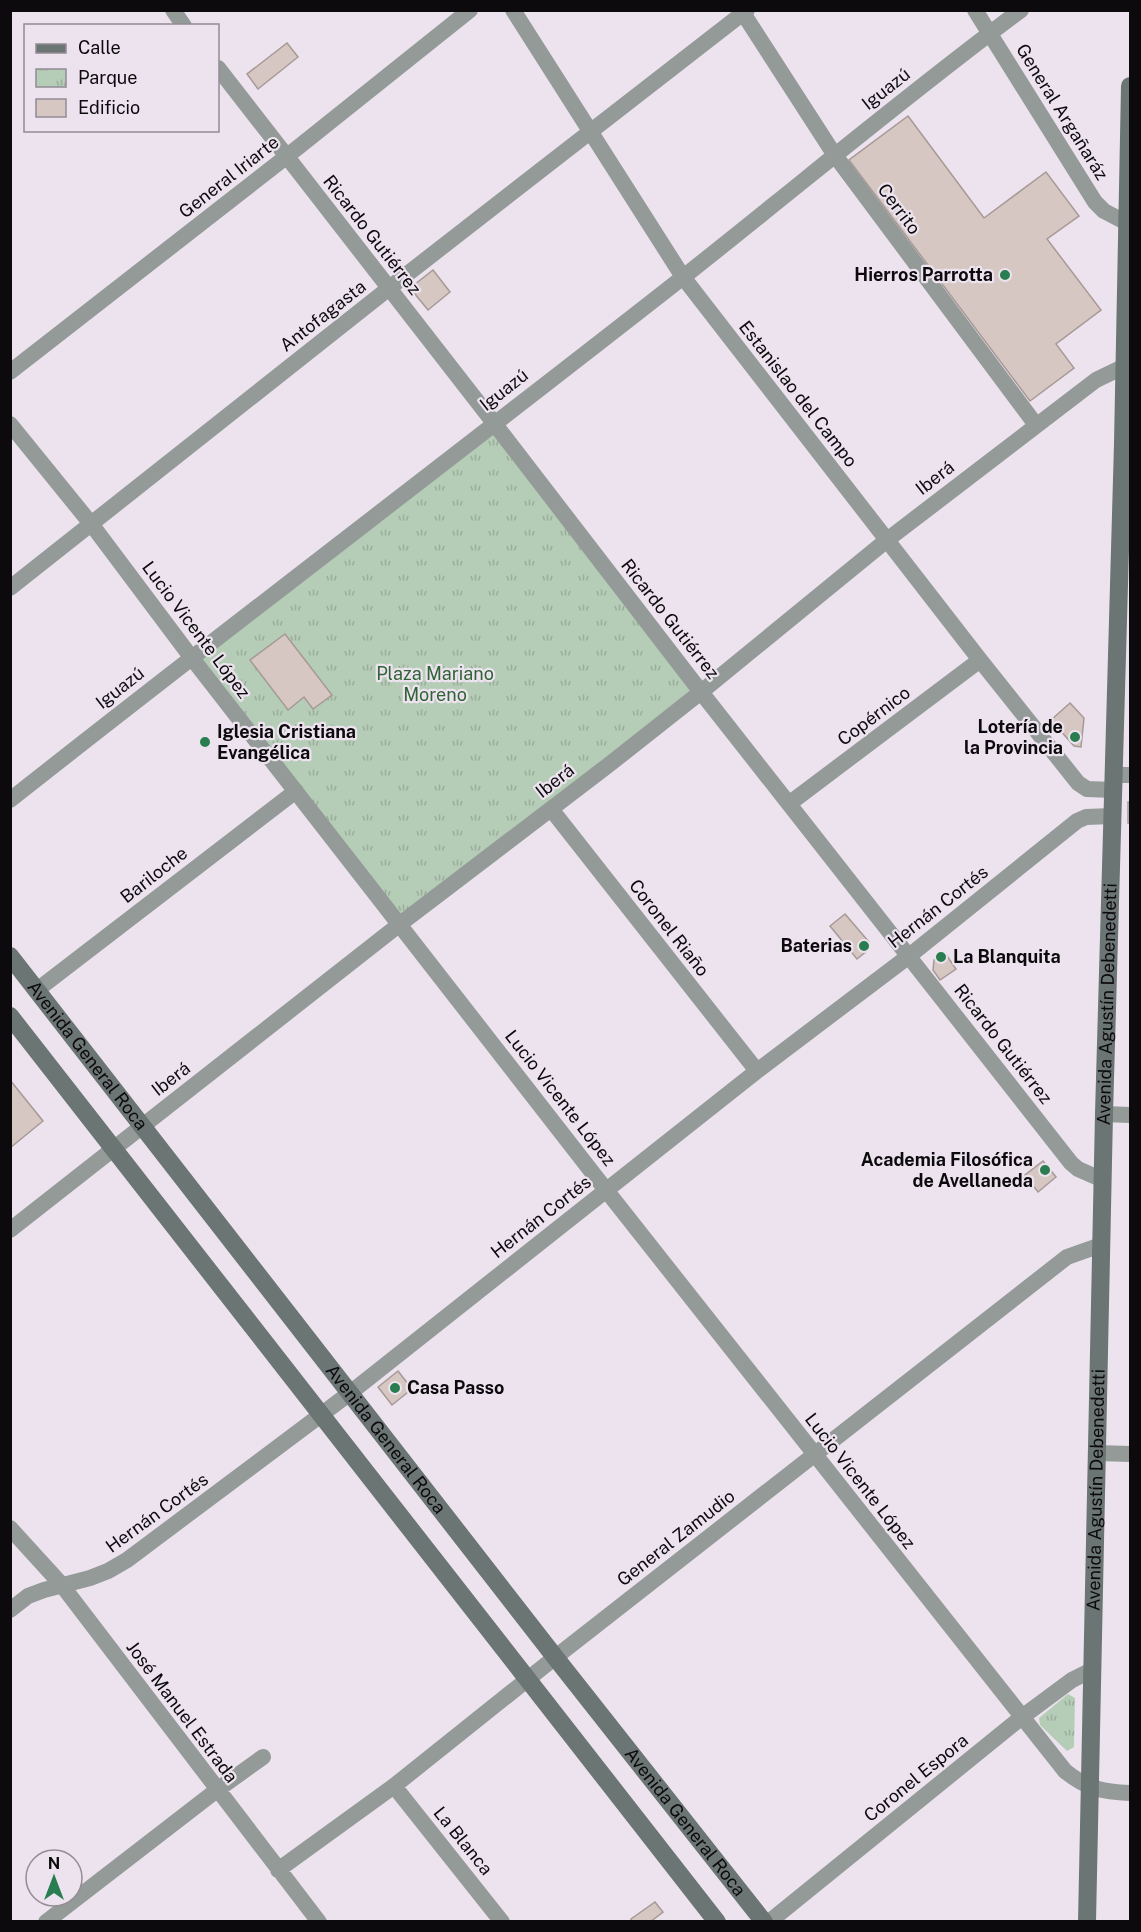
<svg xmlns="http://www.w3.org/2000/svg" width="1141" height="1932" viewBox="0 0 1141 1932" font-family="'Public Sans',sans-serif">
  <defs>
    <pattern id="park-tufts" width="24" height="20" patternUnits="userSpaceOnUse" patternTransform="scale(1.5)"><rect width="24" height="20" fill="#b5ccb6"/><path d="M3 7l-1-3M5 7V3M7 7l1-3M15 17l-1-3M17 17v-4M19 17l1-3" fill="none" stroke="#9aae9b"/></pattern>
  </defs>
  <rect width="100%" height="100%" fill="#ece3ee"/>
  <path fill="url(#park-tufts)" d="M 494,423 L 701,692 L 400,924 L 191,657 Z
    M 1068,1694 L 1075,1698 L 1074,1747 L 1067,1751 L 1040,1725 L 1039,1718 Z"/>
  <path fill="#d6c7c3" stroke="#a79995" stroke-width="1.5" d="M 287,43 L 298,57 L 258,89 L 247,74 Z
    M 908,116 L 984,218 L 1046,172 L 1079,216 L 1047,239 L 1101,310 L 1056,344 L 1074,368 L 1030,401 L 849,160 Z
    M 433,270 L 450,292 L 428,310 L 410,288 Z
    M 285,634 L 332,695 L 313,709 L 304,697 L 288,710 L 250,660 Z
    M 1070,703 L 1084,718 L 1081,747 L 1074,746 L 1051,720 Z
    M 1128,802 L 1130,802 L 1130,823 L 1128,823 Z
    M 845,914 L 869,942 L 868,950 L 857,959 L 830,926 Z
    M 945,953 L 956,969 L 940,980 L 933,970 L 934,960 Z
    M 10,1080 L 43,1121 L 10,1148 Z
    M 1043,1161 L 1056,1177 L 1038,1192 L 1025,1175 Z
    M 398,1371 L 412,1389 L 392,1405 L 378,1387 Z
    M 655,1902 L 663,1912 L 650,1922 L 632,1922 L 631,1919 Z"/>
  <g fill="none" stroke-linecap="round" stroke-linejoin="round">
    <path stroke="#939a98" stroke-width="16" d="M 173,10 L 184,26
      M 513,10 L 683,277 L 980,660 L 1078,783 L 1087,789 L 1113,790
      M 741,10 L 834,154 L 1036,425
      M 975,10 L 1095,202 L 1104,211 L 1127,223
      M 218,68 L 494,423 L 701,692 L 1071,1163 L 1078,1169 L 1103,1180
      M 10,372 L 286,157 L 470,10
      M 10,424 L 92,525 L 191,657 L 606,1190 L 1065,1771 C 1087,1789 1103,1792 1130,1793
      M 10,588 L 388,289 L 747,10
      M 1113,775 L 1130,775
      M 10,800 C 233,624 459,453 682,278 C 795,189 905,96 1021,10
      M 790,803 L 980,660
      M 551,809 L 757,1071
      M 37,990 L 296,791
      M 1104,1114 L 1130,1115
      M 10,1230 L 400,924 L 606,767 L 701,692 L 887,540 L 1096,380 L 1125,366
      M 1097,1453 L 1130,1454
      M 10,1528 L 61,1584 L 319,1922
      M 10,1610 L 28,1596 L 44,1590 L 90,1578 L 108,1571 L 127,1560 L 350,1393 L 757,1071 L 909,956 L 1077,821 L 1086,817 L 1112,816
      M 394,1786 L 502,1922
      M 278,1870 L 394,1786 L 548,1663 L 1067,1257 L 1101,1245
      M 46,1922 L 217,1790 L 263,1757
      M 769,1922 L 1022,1717 L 1072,1680 L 1092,1670"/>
    <g stroke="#6b7573" stroke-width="18">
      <path id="s1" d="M 10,956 L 555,1657 L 764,1922"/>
      <path d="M 10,1016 L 717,1922"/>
      <path id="s2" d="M 1087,1922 L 1104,1114 L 1123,444 L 1130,86"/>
    </g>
  </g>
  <g fill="#297d50" stroke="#ece3ee" stroke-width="2">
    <circle cx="1005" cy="275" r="6"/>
    <circle cx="1075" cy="737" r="6"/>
    <circle cx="205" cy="742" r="6"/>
    <circle cx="864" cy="946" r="6"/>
    <circle cx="941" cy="957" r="6"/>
    <circle cx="1045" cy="1170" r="6"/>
    <circle cx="395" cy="1388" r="6"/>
  </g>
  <g text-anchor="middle" stroke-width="4.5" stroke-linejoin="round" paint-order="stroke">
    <g font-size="18" fill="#0d0a0e" stroke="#ece3ee">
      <text transform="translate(886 89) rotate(-38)" y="6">Iguazú</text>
      <text transform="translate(1062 112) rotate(58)" y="6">General Argañaráz</text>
      <text transform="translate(229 177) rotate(-38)" y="6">General Iriarte</text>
      <text transform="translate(899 209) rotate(53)" y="6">Cerrito</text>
      <text transform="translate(372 235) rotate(52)" y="6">Ricardo Gutiérrez</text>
      <text transform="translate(323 316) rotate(-38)" y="6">Antofagasta</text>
      <text transform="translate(504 390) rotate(-38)" y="6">Iguazú</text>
      <text transform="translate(798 394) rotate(52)" y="6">Estanislao del Campo</text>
      <text transform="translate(935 478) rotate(-38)" y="6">Iberá</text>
      <text transform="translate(670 619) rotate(52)" y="6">Ricardo Gutiérrez</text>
      <text transform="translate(196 630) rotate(53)" y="6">Lucio Vicente López</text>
      <text transform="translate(120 688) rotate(-38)" y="6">Iguazú</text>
      <text transform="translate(874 716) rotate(-37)" y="6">Copérnico</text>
      <text transform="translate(555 781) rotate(-38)" y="6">Iberá</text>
      <text transform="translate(154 875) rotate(-38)" y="6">Bariloche</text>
      <text transform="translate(938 907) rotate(-38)" y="6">Hernán Cortés</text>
      <text transform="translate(669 928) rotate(52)" y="6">Coronel Riaño</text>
      <text dy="6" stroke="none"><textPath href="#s2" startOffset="918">Avenida Agustín Debenedetti</textPath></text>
      <text transform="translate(1003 1044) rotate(52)" y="6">Ricardo Gutiérrez</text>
      <text dy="6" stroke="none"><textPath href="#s1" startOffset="126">Avenida General Roca</textPath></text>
      <text transform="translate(171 1079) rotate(-38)" y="6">Iberá</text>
      <text transform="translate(560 1098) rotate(52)" y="6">Lucio Vicente López</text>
      <text transform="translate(541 1217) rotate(-38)" y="6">Hernán Cortés</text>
      <text dy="6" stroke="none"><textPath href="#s1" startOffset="612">Avenida General Roca</textPath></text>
      <text transform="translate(860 1481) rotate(52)" y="6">Lucio Vicente López</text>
      <text dy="6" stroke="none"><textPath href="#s2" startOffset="432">Avenida Agustín Debenedetti</textPath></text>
      <text transform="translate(157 1513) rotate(-36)" y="6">Hernán Cortés</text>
      <text transform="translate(676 1538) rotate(-38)" y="6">General Zamudio</text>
      <text transform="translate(182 1712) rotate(53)" y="6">José Manuel Estrada</text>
      <text transform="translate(916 1778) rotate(-39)" y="6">Coronel Espora</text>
      <text dy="6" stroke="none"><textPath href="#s1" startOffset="1098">Avenida General Roca</textPath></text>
      <text transform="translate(463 1841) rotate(51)" y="6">La Blanca</text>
    </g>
    <g font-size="18" font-weight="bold" fill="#0d0a0e" stroke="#ece3ee" text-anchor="end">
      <text x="993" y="281">Hierros Parrotta</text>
      <text x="1063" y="733">Lotería de<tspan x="1063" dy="21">la Provincia</tspan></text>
      <text x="217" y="738" text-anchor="start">Iglesia Cristiana<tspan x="217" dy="21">Evangélica</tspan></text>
      <text x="852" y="952">Baterias</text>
      <text x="953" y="963" text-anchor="start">La Blanquita</text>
      <text x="1033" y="1166">Academia Filosófica<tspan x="1033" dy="21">de Avellaneda</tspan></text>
      <text x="407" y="1394" text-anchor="start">Casa Passo</text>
    </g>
    <g font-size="18" fill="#306436" stroke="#ece3ee">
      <text x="435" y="680">Plaza Mariano<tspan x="435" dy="21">Moreno</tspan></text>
    </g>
  </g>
  <rect width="1141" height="1932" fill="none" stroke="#0d0a0e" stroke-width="24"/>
  <rect x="24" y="24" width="195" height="108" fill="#ece3ee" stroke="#938c94" stroke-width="1.5"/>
  <rect x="36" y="44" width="30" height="9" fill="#6b7573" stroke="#938c94" stroke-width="1.5"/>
  <text x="78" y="54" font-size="18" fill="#0d0a0e">Calle</text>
  <rect x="36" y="69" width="30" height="18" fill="url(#park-tufts)" stroke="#938c94" stroke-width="1.5"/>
  <text x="78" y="84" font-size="18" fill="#0d0a0e">Parque</text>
  <rect x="36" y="99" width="30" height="18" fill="#d6c7c3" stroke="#938c94" stroke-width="1.5"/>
  <text x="78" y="114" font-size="18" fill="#0d0a0e">Edificio</text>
  <g transform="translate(54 1878)"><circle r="28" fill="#ece3ee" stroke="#938c94" stroke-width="1.5"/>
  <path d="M0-4.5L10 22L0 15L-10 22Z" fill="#297d50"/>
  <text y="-9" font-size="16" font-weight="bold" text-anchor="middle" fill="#0d0a0e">N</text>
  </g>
</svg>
